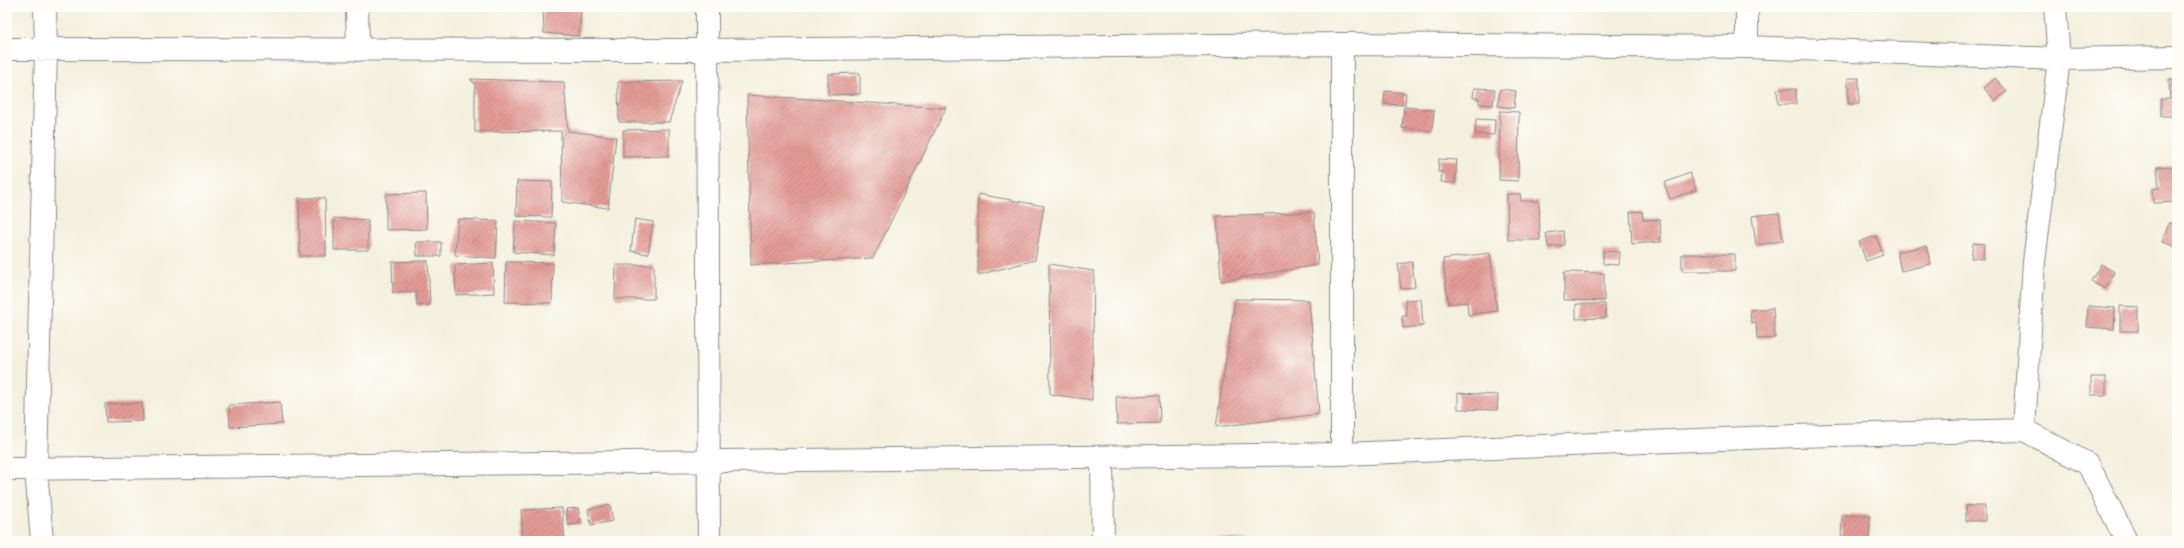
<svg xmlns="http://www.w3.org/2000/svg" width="2184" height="548" viewBox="0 0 2184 548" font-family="'EB Garamond',serif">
  <defs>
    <pattern id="building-hatch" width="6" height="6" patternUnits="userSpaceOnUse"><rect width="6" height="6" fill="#e49b95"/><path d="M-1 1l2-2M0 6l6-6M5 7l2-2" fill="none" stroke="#b87e7b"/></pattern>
  </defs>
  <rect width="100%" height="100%" fill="#fdfcf7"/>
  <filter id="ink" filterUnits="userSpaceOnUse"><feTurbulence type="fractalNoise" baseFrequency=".025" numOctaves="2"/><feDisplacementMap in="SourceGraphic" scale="8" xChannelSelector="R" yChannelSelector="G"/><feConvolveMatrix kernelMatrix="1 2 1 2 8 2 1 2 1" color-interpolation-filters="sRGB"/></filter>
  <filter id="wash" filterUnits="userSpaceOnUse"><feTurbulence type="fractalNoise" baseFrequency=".012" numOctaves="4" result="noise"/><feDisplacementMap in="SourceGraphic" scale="16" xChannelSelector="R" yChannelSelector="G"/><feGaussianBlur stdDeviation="0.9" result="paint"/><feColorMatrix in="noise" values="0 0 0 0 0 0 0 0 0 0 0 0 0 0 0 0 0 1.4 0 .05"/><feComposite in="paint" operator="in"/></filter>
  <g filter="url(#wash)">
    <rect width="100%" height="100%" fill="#f4f0de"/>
    <g id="blocks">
      <path fill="url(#building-hatch)" d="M 543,7 L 581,7 L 579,36 L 544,33 Z
        M 860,73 L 860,94 L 828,95 L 828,74 Z
        M 1848,78 L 1859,78 L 1859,104 L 1848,104 Z
        M 1995,78 L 2007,91 L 1995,101 L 1984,88 Z
        M 470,79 L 564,82 L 568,131 L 616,137 L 608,208 L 562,202 L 561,131 L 475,132 L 475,84 Z
        M 2169,79 L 2177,79 L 2177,116 L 2161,116 L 2161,99 L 2170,99 Z
        M 682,81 L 669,122 L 619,122 L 618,82 Z
        M 1474,88 L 1495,89 L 1493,105 L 1479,104 L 1479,98 L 1473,98 Z
        M 1500,89 L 1516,91 L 1514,108 L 1498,106 Z
        M 1777,89 L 1796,89 L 1796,104 L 1778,104 Z
        M 1385,91 L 1406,93 L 1405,105 L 1384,104 Z
        M 747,95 L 946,108 L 873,258 L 751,265 Z
        M 1404,107 L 1434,110 L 1432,131 L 1402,128 Z
        M 1500,111 L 1519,112 L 1518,181 L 1499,180 Z
        M 1476,119 L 1495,120 L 1494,135 L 1475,134 Z
        M 669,129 L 669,156 L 623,157 L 623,130 Z
        M 1439,159 L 1457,160 L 1455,183 L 1441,182 L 1442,172 L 1438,172 Z
        M 2177,166 L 2177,202 L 2153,203 L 2152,189 L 2159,188 L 2157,167 Z
        M 1690,173 L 1696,190 L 1670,199 L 1664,183 Z
        M 517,181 L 552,182 L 551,217 L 516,216 Z
        M 426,193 L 427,229 L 386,230 L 386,194 Z
        M 978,194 L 1044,206 L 1035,260 L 978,275 Z
        M 1507,194 L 1520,194 L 1521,201 L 1539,201 L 1540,240 L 1508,240 Z
        M 299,198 L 325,198 L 326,256 L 300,256 Z
        M 1642,211 L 1643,220 L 1660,219 L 1661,242 L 1632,244 L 1630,212 Z
        M 1314,212 L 1318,265 L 1221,281 L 1217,216 Z
        M 1779,213 L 1783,241 L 1756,245 L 1752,216 Z
        M 334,218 L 368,220 L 368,250 L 334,250 Z
        M 458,219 L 498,221 L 496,258 L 455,255 Z
        M 635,219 L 653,222 L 648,254 L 631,251 Z
        M 515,221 L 556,223 L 554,255 L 513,252 Z
        M 2169,223 L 2177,225 L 2177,247 L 2162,242 Z
        M 1563,231 L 1564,245 L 1548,247 L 1546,233 Z
        M 1876,236 L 1883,255 L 1866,261 L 1859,242 Z
        M 416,242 L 441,242 L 441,256 L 417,256 Z
        M 1973,243 L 1984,244 L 1983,259 L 1971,258 Z
        M 1926,246 L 1931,264 L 1901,271 L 1897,252 Z
        M 1603,251 L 1620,252 L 1619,265 L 1603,264 Z
        M 1490,253 L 1497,311 L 1468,315 L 1467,302 L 1448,304 L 1443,259 Z
        M 1682,254 L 1735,254 L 1735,271 L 1682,271 Z
        M 428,261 L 430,305 L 417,306 L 416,292 L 393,293 L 392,262 Z
        M 506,262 L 553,263 L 552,303 L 505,302 Z
        M 1412,262 L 1415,287 L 1401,289 L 1398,264 Z
        M 493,263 L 494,293 L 456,295 L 455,265 Z
        M 1049,264 L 1094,271 L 1092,400 L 1050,394 Z
        M 2101,264 L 2114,272 L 2105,289 L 2091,281 Z
        M 616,265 L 654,265 L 654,299 L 615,299 Z
        M 1564,272 L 1604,273 L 1604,301 L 1564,300 Z
        M 1235,299 L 1309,300 L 1319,414 L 1216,427 Z
        M 1421,299 L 1423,326 L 1403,328 L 1402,316 L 1407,316 L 1405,300 Z
        M 1576,304 L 1605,304 L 1606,318 L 1576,319 Z
        M 2088,306 L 2115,308 L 2114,329 L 2087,327 Z
        M 2120,306 L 2138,307 L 2138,331 L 2120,331 Z
        M 1773,308 L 1775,338 L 1757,339 L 1756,322 L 1751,323 L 1750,310 Z
        M 2091,377 L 2106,377 L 2106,395 L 2091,395 Z
        M 1458,393 L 1498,395 L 1497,410 L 1458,409 Z
        M 1159,395 L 1160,423 L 1117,424 L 1116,397 Z
        M 280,402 L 282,424 L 230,427 L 229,405 Z
        M 142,403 L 143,421 L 106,422 L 105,404 Z
        M 610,505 L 613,521 L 591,525 L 588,509 Z
        M 1966,506 L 1985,506 L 1985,521 L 1966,521 Z
        M 562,508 L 565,541 L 523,541 L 521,510 Z
        M 578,508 L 581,524 L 568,525 L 566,509 Z
        M 1842,515 L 1870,516 L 1869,541 L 1841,541 Z
        M 1212,538 L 1251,540 L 1251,541 L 1212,541 Z"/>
    </g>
  </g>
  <g filter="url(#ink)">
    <use href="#blocks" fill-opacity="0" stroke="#8b898c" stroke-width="1"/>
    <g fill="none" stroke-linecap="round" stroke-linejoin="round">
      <defs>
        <path id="minor" d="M 357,7 L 358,50
          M 707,7 L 709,541
          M 1747,7 L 1747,47
          M 2055,7 L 2059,59 L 2034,262 L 2024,430 L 2088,464 L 2124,536 L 2124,541
          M 7,49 L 706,50 L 1342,44 L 1747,47 L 2059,59 L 2177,57
          M 1342,454 L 1342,44
          M 1102,457 L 1103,541
          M 7,469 L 1342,454 L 1796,436 L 2024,430
          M 42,541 L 36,469 L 46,49 L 45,7"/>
      </defs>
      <use href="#minor" stroke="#8b898c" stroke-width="24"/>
      <use href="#minor" stroke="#fff" stroke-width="22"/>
    </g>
  </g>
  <rect width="2184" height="548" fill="none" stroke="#fdfcf7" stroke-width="24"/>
</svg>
